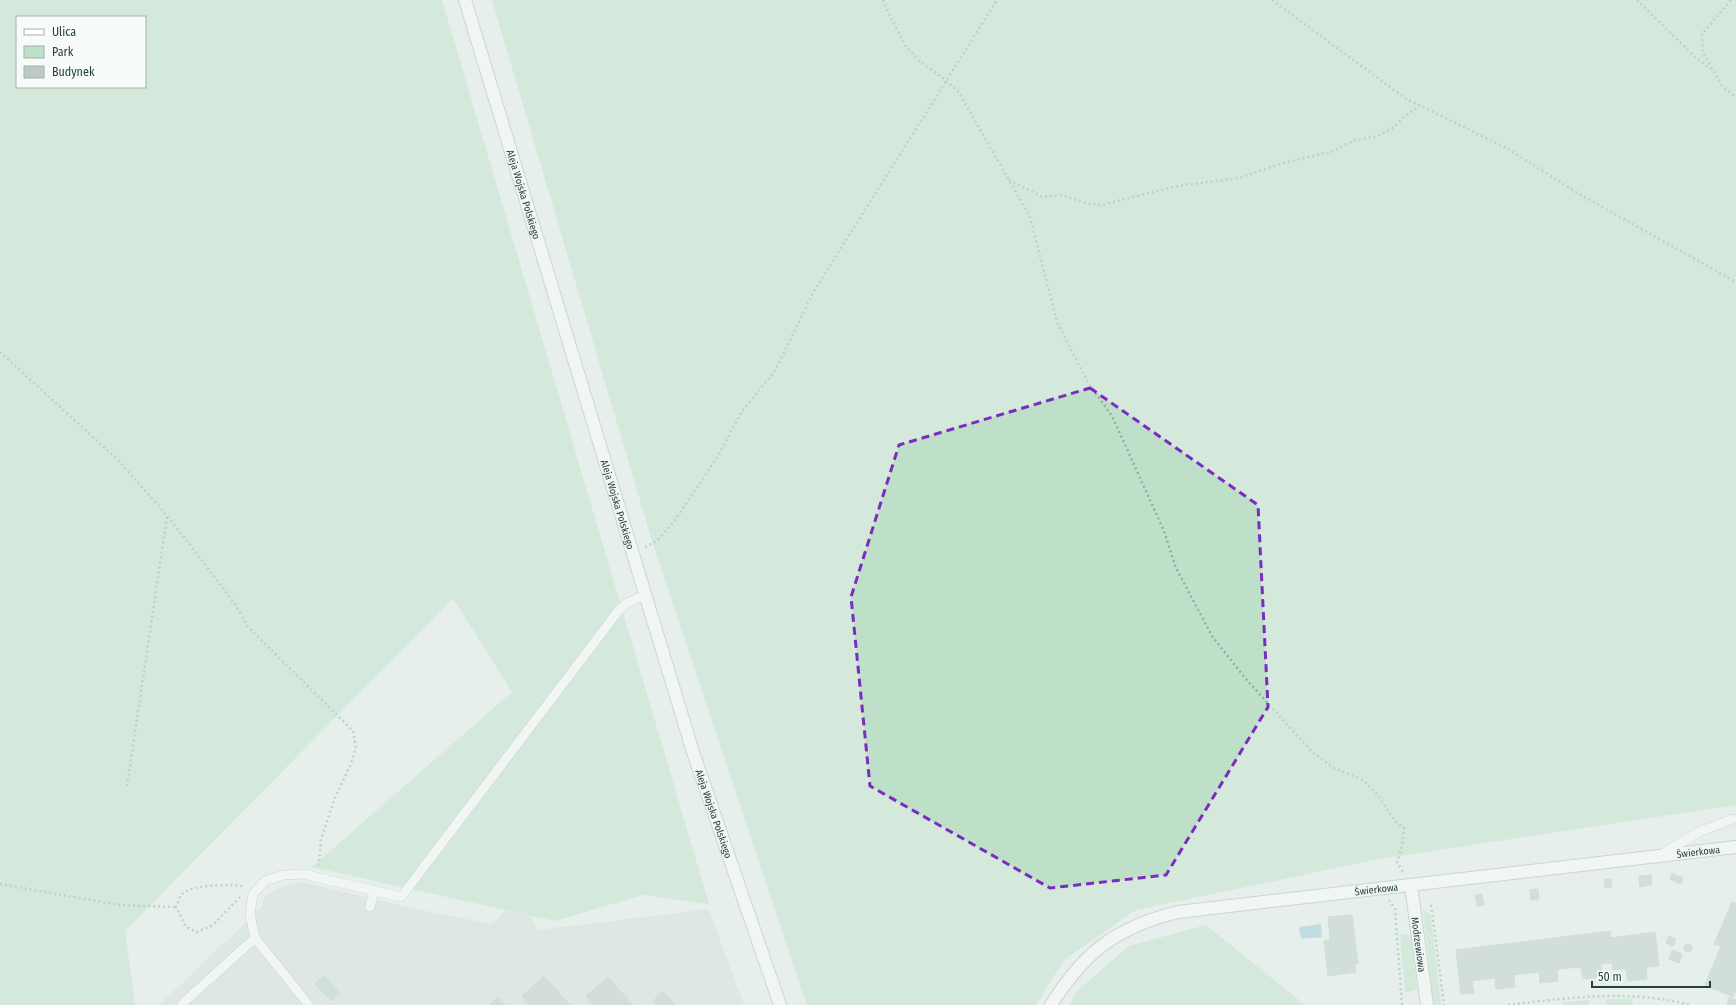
<svg xmlns="http://www.w3.org/2000/svg" width="1736" height="1005" viewBox="0 0 1736 1005" font-family="'Fira Sans Condensed',sans-serif">
  <rect width="100%" height="100%" fill="#e6efeb"/>
  <path fill="#d4dfda" d="M 302,882 L 416,909 L 492,924 L 505,911 L 530,916 L 539,930 L 709,909 L 744,1005 L 159,1005 L 262,907 L 263,899 L 268,894 L 280,887 Z"/>
  <path fill="#bfe0c8" fill-rule="evenodd" d="M 0,0 L 442,0 L 709,904 L 643,895 L 555,921 L 312,867 L 512,692 L 453,598 L 125,931 L 135,1005 L 0,1005 ZM 17,17 L 145,17 L 145,87 L 17,87 Z
    M 492,0 L 1736,0 L 1736,805 L 1379,859 L 1136,910 L 1064,960 L 1036,1005 L 807,1005 L 652,541 Z
    M 1423,910 L 1429,913 L 1431,919 L 1441,1005 L 1434,1005 Z
    M 1206,925 L 1305,1005 L 1069,1005 L 1078,990 L 1129,946 Z
    M 1406,934 L 1411,937 L 1417,988 L 1413,991 L 1405,992 L 1400,935 Z
    M 1606,999 L 1632,999 L 1633,1005 L 1606,1005 Z
    M 1589,1000 L 1589,1005 L 1562,1005 L 1562,1002 Z"/>
  <path fill="#8ec9d4" d="M 1321,924 L 1322,937 L 1301,939 L 1299,927 Z"/>
  <path fill="#bbcac4" stroke="#b8c9c2" d="M 1672,873 L 1683,878 L 1681,884 L 1670,879 Z
    M 1651,875 L 1652,885 L 1640,887 L 1639,876 Z
    M 1611,879 L 1612,887 L 1605,888 L 1604,880 Z
    M 1538,889 L 1539,900 L 1531,900 L 1530,890 Z
    M 1482,894 L 1484,905 L 1477,906 L 1475,895 Z
    M 1732,902 L 1736,903 L 1736,990 L 1733,997 L 1705,985 L 1721,946 L 1714,944 Z
    M 1352,915 L 1358,963 L 1355,964 L 1356,972 L 1328,976 L 1324,941 L 1330,940 L 1328,917 Z
    M 1610,931 L 1611,938 L 1655,932 L 1659,966 L 1646,967 L 1647,979 L 1628,981 L 1626,969 L 1613,970 L 1612,963 L 1601,964 L 1602,977 L 1583,979 L 1581,967 L 1557,969 L 1558,981 L 1540,983 L 1539,972 L 1514,975 L 1515,987 L 1496,989 L 1495,978 L 1472,981 L 1474,993 L 1461,994 L 1456,950 Z
    M 1669,936 L 1676,939 L 1673,946 L 1666,943 Z
    M1684 948a4 4 0 1 1 8 0a4 4 0 1 1-8 0Z
    M 1672,950 L 1682,954 L 1679,963 L 1669,959 Z
    M 324,975 L 340,993 L 331,1001 L 315,984 Z
    M 544,976 L 570,1005 L 530,1005 L 522,996 Z
    M 608,977 L 633,1005 L 594,1005 L 586,996 Z
    M 663,991 L 674,1003 L 672,1005 L 657,1005 L 653,1001 Z
    M 498,997 L 505,1005 L 490,1005 Z
    M 1729,997 L 1736,1000 L 1736,1005 L 1727,1005 Z"/>
  <g fill="none" stroke-linecap="round" stroke-linejoin="round">
    <defs>
      <path id="lane" d="M 1662,854 L 1701,831 L 1733,819
        M 370,907 L 374,890
        M 255,938 L 309,1005
        M 182,1005 L 184,1002 L 255,938 L 250,914 L 253,894 L 265,881 L 283,875 L 303,874 L 401,897 L 619,610 L 627,603 L 645,595"/>
      <g id="street">
        <path id="s1" d="M 1411,885 L 1427,1005"/>
        <path id="s2" d="M 1051,1005 C 1084,952 1117,927 1178,912 L 1736,847"/>
      </g>
      <g id="secondary">
        <path id="s3" d="M 465,0 L 693,752 L 780,1005"/>
      </g>
    </defs>
    <use href="#lane" stroke="#a8b8b2" stroke-width="10"/>
    <use href="#street" stroke="#a8b8b2" stroke-width="14"/>
    <use href="#secondary" stroke="#a4bbb3" stroke-width="14"/>
    <path stroke="#86b3a5" stroke-width="2.5" stroke-dasharray="2 3" stroke-linecap="butt" d="M 883,0 L 888,12 L 905,45 L 920,62 L 938,74 L 958,91 L 1030,217 L 1057,322 L 1087,381 L 1112,416 L 1164,531 L 1176,568 L 1212,636 L 1245,678 L 1313,753 L 1334,768 L 1363,780 L 1377,794 L 1395,821 L 1404,828 L 1402,846 L 1397,862 L 1403,872
      M 1272,0 L 1405,98 L 1508,149 L 1579,194 L 1736,282
      M 1637,0 L 1695,57 L 1711,69
      M 1731,0 L 1702,34 L 1703,53 L 1722,86 L 1736,97
      M 1009,180 L 1042,197 L 1061,195 L 1089,204 L 1101,205 L 1177,186 L 1239,178 L 1283,163 L 1331,152 L 1355,140 L 1378,136 L 1394,127 L 1404,117 L 1420,105
      M 0,352 L 118,460 L 158,505 L 187,541 L 235,604 L 248,627 L 353,731 L 356,748 L 350,766 L 334,800 L 321,839 L 319,865
      M 645,547 L 657,541 L 675,520 L 718,456 L 742,411 L 775,371 L 814,291 L 997,0
      M 127,786 L 167,517
      M 0,884 L 119,905 L 176,907
      M 240,897 L 213,925 L 197,932 L 186,927 L 176,907 C 178,904 179,898 181,895 C 194,883 229,885 245,886
      M 1389,900 L 1395,909 L 1402,1005
      M 1431,905 L 1444,1005
      M 1508,1005 C 1567,998 1631,989 1690,1005"/>
    <use href="#lane" stroke="#fff" stroke-width="9"/>
    <use href="#street" stroke="#fff" stroke-width="12"/>
    <use href="#secondary" stroke="#fff" stroke-width="12"/>
  </g>
  <path d="M0 0H1736V1005H0ZM 1090,388 L 1258,505 L 1268,707 L 1166,875 L 1050,888 L 870,786 L 851,597 L 899,445 Z" fill="#e6efeb" fill-opacity=".55" fill-rule="evenodd"/>
  <path fill="none" stroke="#7b2cbf" stroke-width="3" stroke-dasharray="8 5" stroke-linejoin="round" d="M 1090,388 L 1258,505 L 1268,707 L 1166,875 L 1050,888 L 870,786 L 851,597 L 899,445 Z"/>
  <g text-anchor="middle" stroke-width="3.5" stroke-linejoin="round" paint-order="stroke">
    <g font-size="10" fill="#24423a" stroke="#f7fbf9">
      <text dy="4" stroke="none"><textPath href="#s3" startOffset="203">Aleja Wojska Polskiego</textPath></text>
      <text dy="4" stroke="none"><textPath href="#s3" startOffset="527">Aleja Wojska Polskiego</textPath></text>
      <text dy="4" stroke="none"><textPath href="#s3" startOffset="851">Aleja Wojska Polskiego</textPath></text>
      <text dy="4" stroke="none"><textPath href="#s2" startOffset="686">Świerkowa</textPath></text>
      <text dy="4" stroke="none"><textPath href="#s2" startOffset="362">Świerkowa</textPath></text>
      <text dy="4" stroke="none"><textPath href="#s1" startOffset="60">Modrzewiowa</textPath></text>
    </g>
  </g>
  <rect x="16" y="16" width="130" height="72" fill="#f7fbf9" stroke="#a3b1ad"/>
  <rect x="24" y="29" width="20" height="6" fill="#ffffff" stroke="#a3b1ad"/>
  <text x="52" y="36" font-size="12" fill="#24423a">Ulica</text>
  <rect x="24" y="46" width="20" height="12" fill="#bfe0c8" stroke="#a3b1ad"/>
  <text x="52" y="56" font-size="12" fill="#24423a">Park</text>
  <rect x="24" y="66" width="20" height="12" fill="#bbcac4" stroke="#a3b1ad"/>
  <text x="52" y="76" font-size="12" fill="#24423a">Budynek</text>
  <path d="M1592 981v6h118v-6" fill="none" stroke="#24423a" stroke-width="2"/>
  <text x="1598" y="981" font-size="12" fill="#24423a" stroke="#f7fbf9" stroke-width="3" paint-order="stroke">50 m</text>
</svg>
